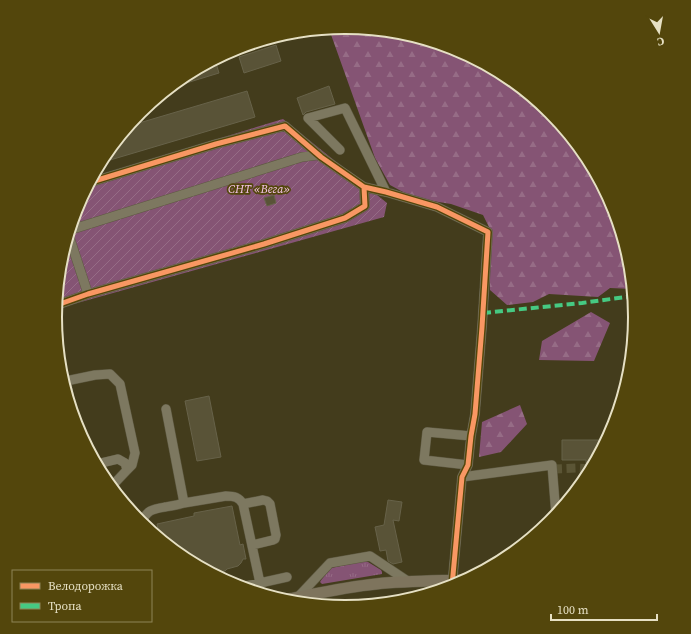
<svg xmlns="http://www.w3.org/2000/svg" width="691" height="634" viewBox="0 0 691 634" font-family="'Source Serif 4',serif">
  <defs>
    <pattern id="grass-tufts" width="24" height="20" patternUnits="userSpaceOnUse"><rect width="24" height="20" fill="#855474"/><path d="M3 7l-1-3M5 7V3M7 7l1-3M15 17l-1-3M17 17v-4M19 17l1-3" fill="none" stroke="#966c86"/></pattern>
    <pattern id="forest-firs" width="22" height="20" patternUnits="userSpaceOnUse"><rect width="22" height="20" fill="#855474"/><path d="M5 1l3.5 6h-7zM16 11l3.5 6h-7z" fill="#966c86"/></pattern>
    <pattern id="garden-furrows" width="10" height="10" patternUnits="userSpaceOnUse"><rect width="10" height="10" fill="#855474"/><path d="M-1 1l2-2M0 10L10 0M9 11l2-2" fill="none" stroke="#966c86"/></pattern>
  </defs>
  <rect width="100%" height="100%" fill="#433c1c"/>
  <path fill="url(#grass-tufts)" d="M 365,561 L 368,562 L 381,570 L 382,572 L 382,574 L 322,584 L 320,582 L 322,579 L 331,568 Z"/>
  <path fill="url(#forest-firs)" d="M 346,27 L 402,33 L 457,49 L 507,76 L 551,112 L 587,156 L 614,206 L 630,261 L 633,289 L 610,288 L 598,297 L 549,294 L 533,302 L 507,305 L 490,290 L 490,229 L 483,215 L 451,204 L 414,198 L 390,185 L 375,158 L 329,29 Z
    M 591,312 L 610,323 L 594,361 L 539,360 L 542,341 Z
    M 520,405 L 527,424 L 501,452 L 479,457 L 482,422 Z"/>
  <path fill="url(#garden-furrows)" d="M 283,119 L 387,203 L 384,217 L 56,309 L 61,260 L 78,206 L 93,177 Z"/>
  <path fill="#595337" stroke="#676249" d="M 276,45 L 281,61 L 244,73 L 239,57 Z
    M 215,60 L 219,73 L 170,88 L 185,76 Z
    M 329,86 L 335,104 L 306,112 L 303,115 L 297,98 Z
    M 247,91 L 255,117 L 100,163 L 104,156 L 129,126 Z
    M 274,195 L 276,203 L 267,206 L 264,198 Z
    M 209,396 L 221,457 L 197,461 L 185,401 Z
    M 562,440 L 602,440 L 602,450 L 587,478 L 586,460 L 562,460 Z
    M 388,500 L 402,502 L 399,521 L 393,520 L 402,562 L 393,564 L 388,561 L 386,550 L 380,551 L 375,527 L 384,525 Z
    M 232,506 L 240,545 L 243,544 L 246,559 L 243,559 L 241,563 L 238,566 L 227,569 L 225,571 L 216,573 L 209,571 L 206,570 L 203,567 L 202,561 L 193,563 L 184,558 L 160,538 L 157,524 L 194,516 L 194,513 Z"/>
  <g fill="none" stroke-linecap="round" stroke-linejoin="round">
    <path stroke="#5b5535" stroke-width="9" stroke-dasharray="9 4.5" stroke-linecap="butt" d="M 553,469 L 578,468 L 591,469"/>
    <defs>
      <path id="minor" d="M 340,150 L 308,118 L 345,108 L 386,192
        M 91,182 L 216,144 L 285,126 L 321,157 L 364,187 L 386,192 L 437,207 L 488,232 L 482,327 L 475,414 L 471,436 L 468,465 L 462,477 L 452,586
        M 70,230 L 302,157 L 318,155
        M 69,236 L 88,294
        M 57,305 L 88,294 L 264,244 L 345,218 L 365,206 L 364,187
        M 71,405 L 66,381 L 95,375 L 110,374 L 120,384 L 135,453 L 132,465 L 127,470
        M 97,464 L 118,459 L 125,463 L 127,470 L 111,487
        M 468,465 L 424,460 L 427,432 L 471,436
        M 462,477 L 552,465 L 556,515
        M 184,503 L 226,496 C 234,496 239,497 243,504 L 260,583 L 241,587
        M 243,504 L 263,500 L 267,501 L 270,504 L 276,535 L 275,539 L 273,540 L 252,545
        M 142,523 C 146,510 153,509 165,507 C 171,506 178,505 184,503 L 166,409
        M 260,583 L 287,577
        M 297,598 L 330,563 L 370,556 L 409,582"/>
      <path id="major" d="M 284,600 C 315,594 345,587 376,584 C 405,581 435,581 465,580"/>
    </defs>
    <use href="#minor" stroke="#5d5840" stroke-width="10"/>
    <use href="#major" stroke="#5d5840" stroke-width="12"/>
    <use href="#minor" stroke="#7d7860" stroke-width="9"/>
    <use href="#major" stroke="#7e745d" stroke-width="11"/>
    <path stroke="#46c982" stroke-width="4" stroke-dasharray="8 4" stroke-linecap="butt" d="M 483,313 L 582,303 L 633,296"/>
    <defs>
      <path id="cycleway" d="M 91,182 L 216,144 L 285,126 L 321,157 L 364,187 L 386,192 L 437,207 L 488,232 L 482,327 L 475,414 L 471,436 L 468,465 L 462,477 L 452,586
        M 57,305 L 88,294 L 264,244 L 345,218 L 365,206 L 364,187"/>
    </defs>
    <use href="#cycleway" stroke="#53460c" stroke-width="8"/>
    <use href="#cycleway" stroke="#f99763" stroke-width="5"/>
  </g>
  <g text-anchor="middle" stroke-width="3.5" stroke-linejoin="round" paint-order="stroke">
    <g font-size="12" font-style="italic" fill="#f4c4e7" stroke="#53460c">
      <text x="259" y="193">СНТ «Вега»</text>
    </g>
  </g>
  <path d="M0 0H691V634H0ZM62 317a283 283 0 1 1 566 0a283 283 0 1 1-566 0Z" fill="#53460c" fill-rule="evenodd"/>
  <path fill="none" stroke="#e6e0c4" stroke-width="2" d="M62 317a283 283 0 1 1 566 0a283 283 0 1 1-566 0Z"/>
  <rect x="12" y="570" width="140" height="52" fill="#53460c" stroke="#8e8456"/>
  <rect x="20" y="583" width="20" height="6" fill="#f99763" stroke="#8e8456"/>
  <text x="48" y="590" font-size="12" fill="#e6e0c4">Велодорожка</text>
  <rect x="20" y="603" width="20" height="6" fill="#46c982" stroke="#8e8456"/>
  <text x="48" y="610" font-size="12" fill="#e6e0c4">Тропа</text>
  <g transform="translate(659 32) rotate(169)" stroke="#53460c" stroke-width="3" paint-order="stroke">
  <path d="M0-3L7 15L0 10L-7 15Z" fill="#e6e0c4"/>
  <text y="-6" font-size="11" font-weight="bold" text-anchor="middle" fill="#e6e0c4">С</text>
  </g>
  <path d="M551 614v6h106v-6" fill="none" stroke="#e6e0c4" stroke-width="2"/>
  <text x="557" y="614" font-size="12" fill="#e6e0c4" stroke="#53460c" stroke-width="3" paint-order="stroke">100 m</text>
</svg>
